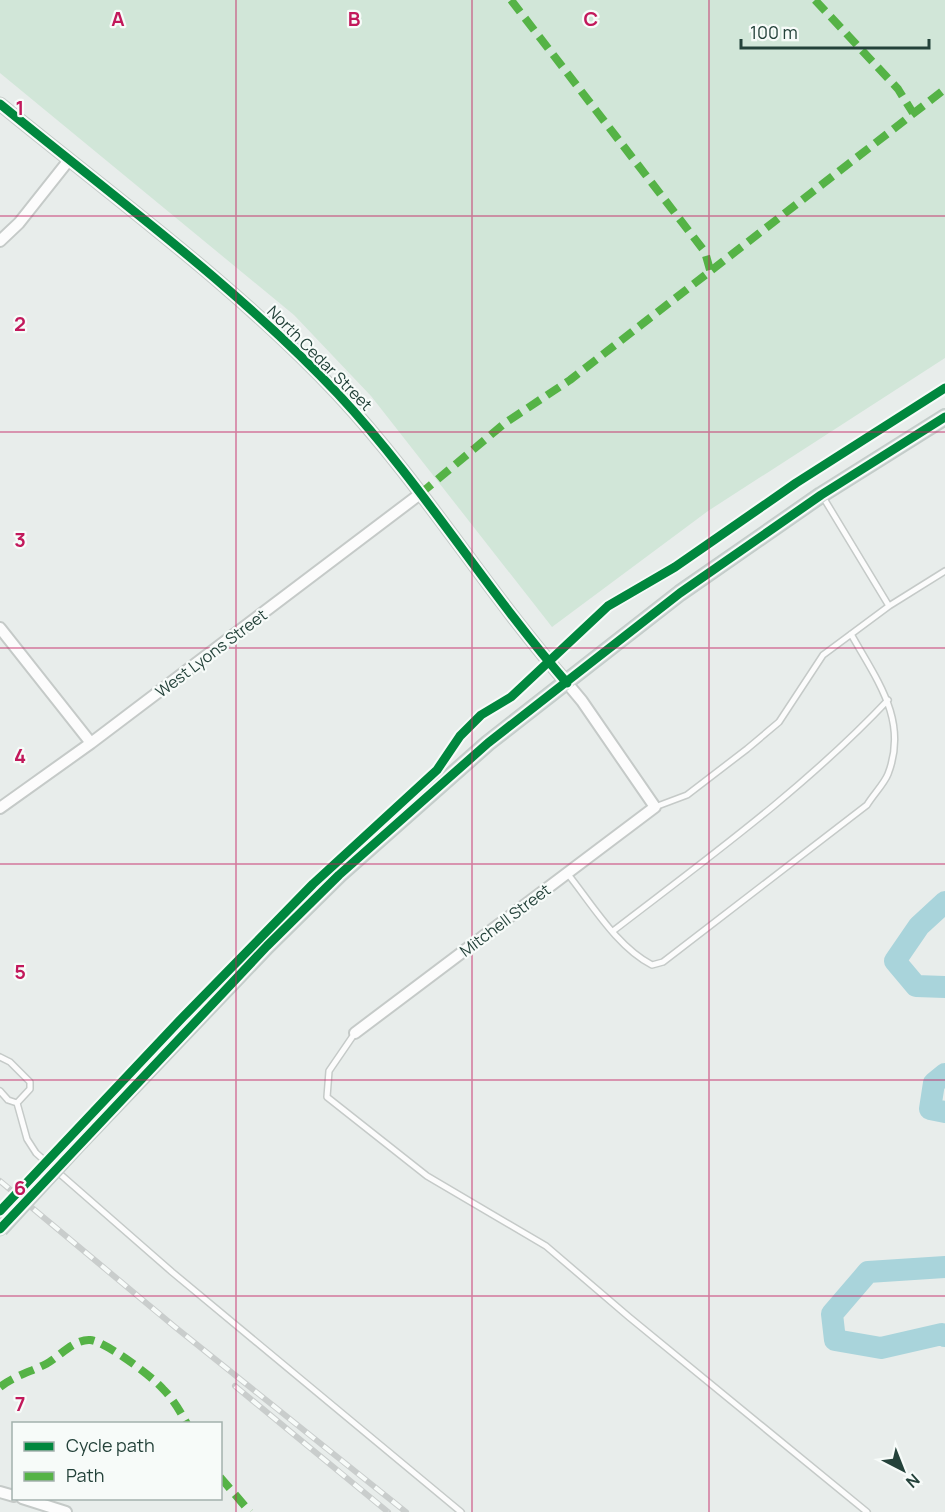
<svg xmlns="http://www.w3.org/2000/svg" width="945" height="1512" viewBox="0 0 945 1512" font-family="Manrope,sans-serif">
  <rect width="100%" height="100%" fill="#e8edeb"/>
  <path fill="#d1e6d8" d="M 0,0 L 945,0 L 945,358 L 708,511 L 552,627 L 371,396 L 294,315 L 0,73 Z"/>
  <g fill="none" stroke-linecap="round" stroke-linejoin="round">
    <path stroke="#a9d4db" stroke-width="22" d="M 945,902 L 919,926 L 895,961 L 916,986 L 945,987
      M 945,1074 L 934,1083 L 930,1109 L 945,1112
      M 945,1267 L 868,1272 L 832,1314 L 835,1340 L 881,1348 L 942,1334 L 945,1336"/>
    <defs>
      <path id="service" d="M 823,497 L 889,606
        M 655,807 L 687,795 L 747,749 L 779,722 L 823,655 L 889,606 L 945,571
        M 567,873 C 592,904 616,946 652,965 L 663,962 L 867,805 C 873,795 884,784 888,774 C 909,720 876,679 851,634
        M 613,931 C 708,858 806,787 888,700
        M 355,1033 L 329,1071 L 327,1097 L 427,1176 L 546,1246 L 629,1317 L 867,1512
        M 0,1057 L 10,1062 L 30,1082 L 30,1089 L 17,1103 L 8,1100 L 0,1091
        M 17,1103 L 27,1139 L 36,1153 L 172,1272 L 461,1512"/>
      <path id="minor" d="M 0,241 L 19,223 L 69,160
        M 0,628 L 91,743
        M 0,808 L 91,743 L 420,494
        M 355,1033 L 655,807 L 582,701 L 567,683
        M 0,1492 L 14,1496
        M 22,1498 L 66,1512"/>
      <path id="tertiary" d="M 0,104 C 115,198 236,286 338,394 C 422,484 486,590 567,683"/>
      <path id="primary" d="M 81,1141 L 267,946 L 339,875 L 488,743 L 680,593 L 821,495 L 945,417"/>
    </defs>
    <use href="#service" stroke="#c5cac8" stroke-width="8"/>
    <use href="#minor" stroke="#c5cac8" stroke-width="14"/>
    <use href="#tertiary" stroke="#c5cac8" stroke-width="15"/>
    <use href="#primary" stroke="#c3ccc9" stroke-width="18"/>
    <use href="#service" stroke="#fcfcfc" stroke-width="5"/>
    <use href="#minor" stroke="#fcfcfc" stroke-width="10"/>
    <use href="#tertiary" stroke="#fcfcfc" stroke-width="12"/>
    <use href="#primary" stroke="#cfd7d5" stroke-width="15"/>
    <defs>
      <path id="rail" d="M 0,1181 L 175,1327 L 406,1512
        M 235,1386 L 388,1512"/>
    </defs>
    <use href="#rail" stroke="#c9cdcc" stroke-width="6"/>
    <use href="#rail" stroke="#f7fbf9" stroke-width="4" stroke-dasharray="11" stroke-linecap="butt"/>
    <defs>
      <path id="primary-bridge" d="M 0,1229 L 81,1141"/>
    </defs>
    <use href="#primary-bridge" stroke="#c3ccc9" stroke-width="18" stroke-linecap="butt"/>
    <use href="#primary-bridge" stroke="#cfd7d5" stroke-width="15"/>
    <path stroke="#55b346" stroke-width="8" stroke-dasharray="15 8" stroke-linecap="butt" d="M 511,0 L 705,252 L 710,270
      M 815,0 L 898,89 L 913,113
      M 420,494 L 505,423 L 570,380 L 945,89
      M 0,1387 C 14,1376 30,1372 46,1364 C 59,1357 74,1339 90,1340 C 105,1341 153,1377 163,1389 C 173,1399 180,1411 187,1424
      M 220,1477 L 250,1512"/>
    <defs>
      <path id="cycleway" d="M 0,104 C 115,198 236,286 338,394 C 422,484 486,590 567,683
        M 0,1211 L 183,1017 L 313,884 L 437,770 L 460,736 L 481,715 L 511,697 L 608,606 L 675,567 L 796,483 L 945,388
        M 0,1229 L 267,946 L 339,875 L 488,743 L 680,593 L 821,495 L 945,417"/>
    </defs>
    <use href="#cycleway" stroke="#f7fbf9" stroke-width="13"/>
    <use href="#cycleway" stroke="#00873e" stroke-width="9"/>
  </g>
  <path fill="none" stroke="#c2185b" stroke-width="1.5" stroke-opacity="0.55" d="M 236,0 L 236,1512M 472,0 L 472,1512M 709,0 L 709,1512M 0,216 L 945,216M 0,432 L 945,432M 0,648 L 945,648M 0,864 L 945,864M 0,1080 L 945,1080M 0,1296 L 945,1296"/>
  <g text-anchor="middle" stroke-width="4.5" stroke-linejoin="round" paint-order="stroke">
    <g font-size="16" fill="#24423a" stroke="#f7fbf9">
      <text transform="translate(320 358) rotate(45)" y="6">North Cedar Street</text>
      <text transform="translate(211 653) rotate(-37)" y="6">West Lyons Street</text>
      <text transform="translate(505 920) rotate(-37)" y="6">Mitchell Street</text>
    </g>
  </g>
  <g font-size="20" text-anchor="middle" font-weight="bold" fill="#c2185b" stroke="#f7fbf9" stroke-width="4.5" stroke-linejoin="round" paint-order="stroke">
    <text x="118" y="26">A</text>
    <text x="354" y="26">B</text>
    <text x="591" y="26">C</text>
    <text x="20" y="115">1</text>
    <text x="20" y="331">2</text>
    <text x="20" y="547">3</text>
    <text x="20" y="763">4</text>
    <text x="20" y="979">5</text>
    <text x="20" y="1195">6</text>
    <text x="20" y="1411">7</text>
  </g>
  <rect x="12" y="1422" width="210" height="78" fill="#f7fbf9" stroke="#a3b1ad" stroke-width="1.5"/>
  <rect x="24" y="1442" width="30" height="9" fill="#00873e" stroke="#a3b1ad" stroke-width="1.5"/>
  <text x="66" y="1452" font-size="18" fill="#24423a">Cycle path</text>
  <rect x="24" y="1472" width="30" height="9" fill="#55b346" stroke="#a3b1ad" stroke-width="1.5"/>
  <text x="66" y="1482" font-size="18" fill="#24423a">Path</text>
  <g transform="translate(903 1470) rotate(138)" stroke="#f7fbf9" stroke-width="4.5" paint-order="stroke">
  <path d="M0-4.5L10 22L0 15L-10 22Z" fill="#24423a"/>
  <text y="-9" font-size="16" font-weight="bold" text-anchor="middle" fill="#24423a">N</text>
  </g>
  <path d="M741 39v9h188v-9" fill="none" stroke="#24423a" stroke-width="3"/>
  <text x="750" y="39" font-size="18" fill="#24423a" stroke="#f7fbf9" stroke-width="4.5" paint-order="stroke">100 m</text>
</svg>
